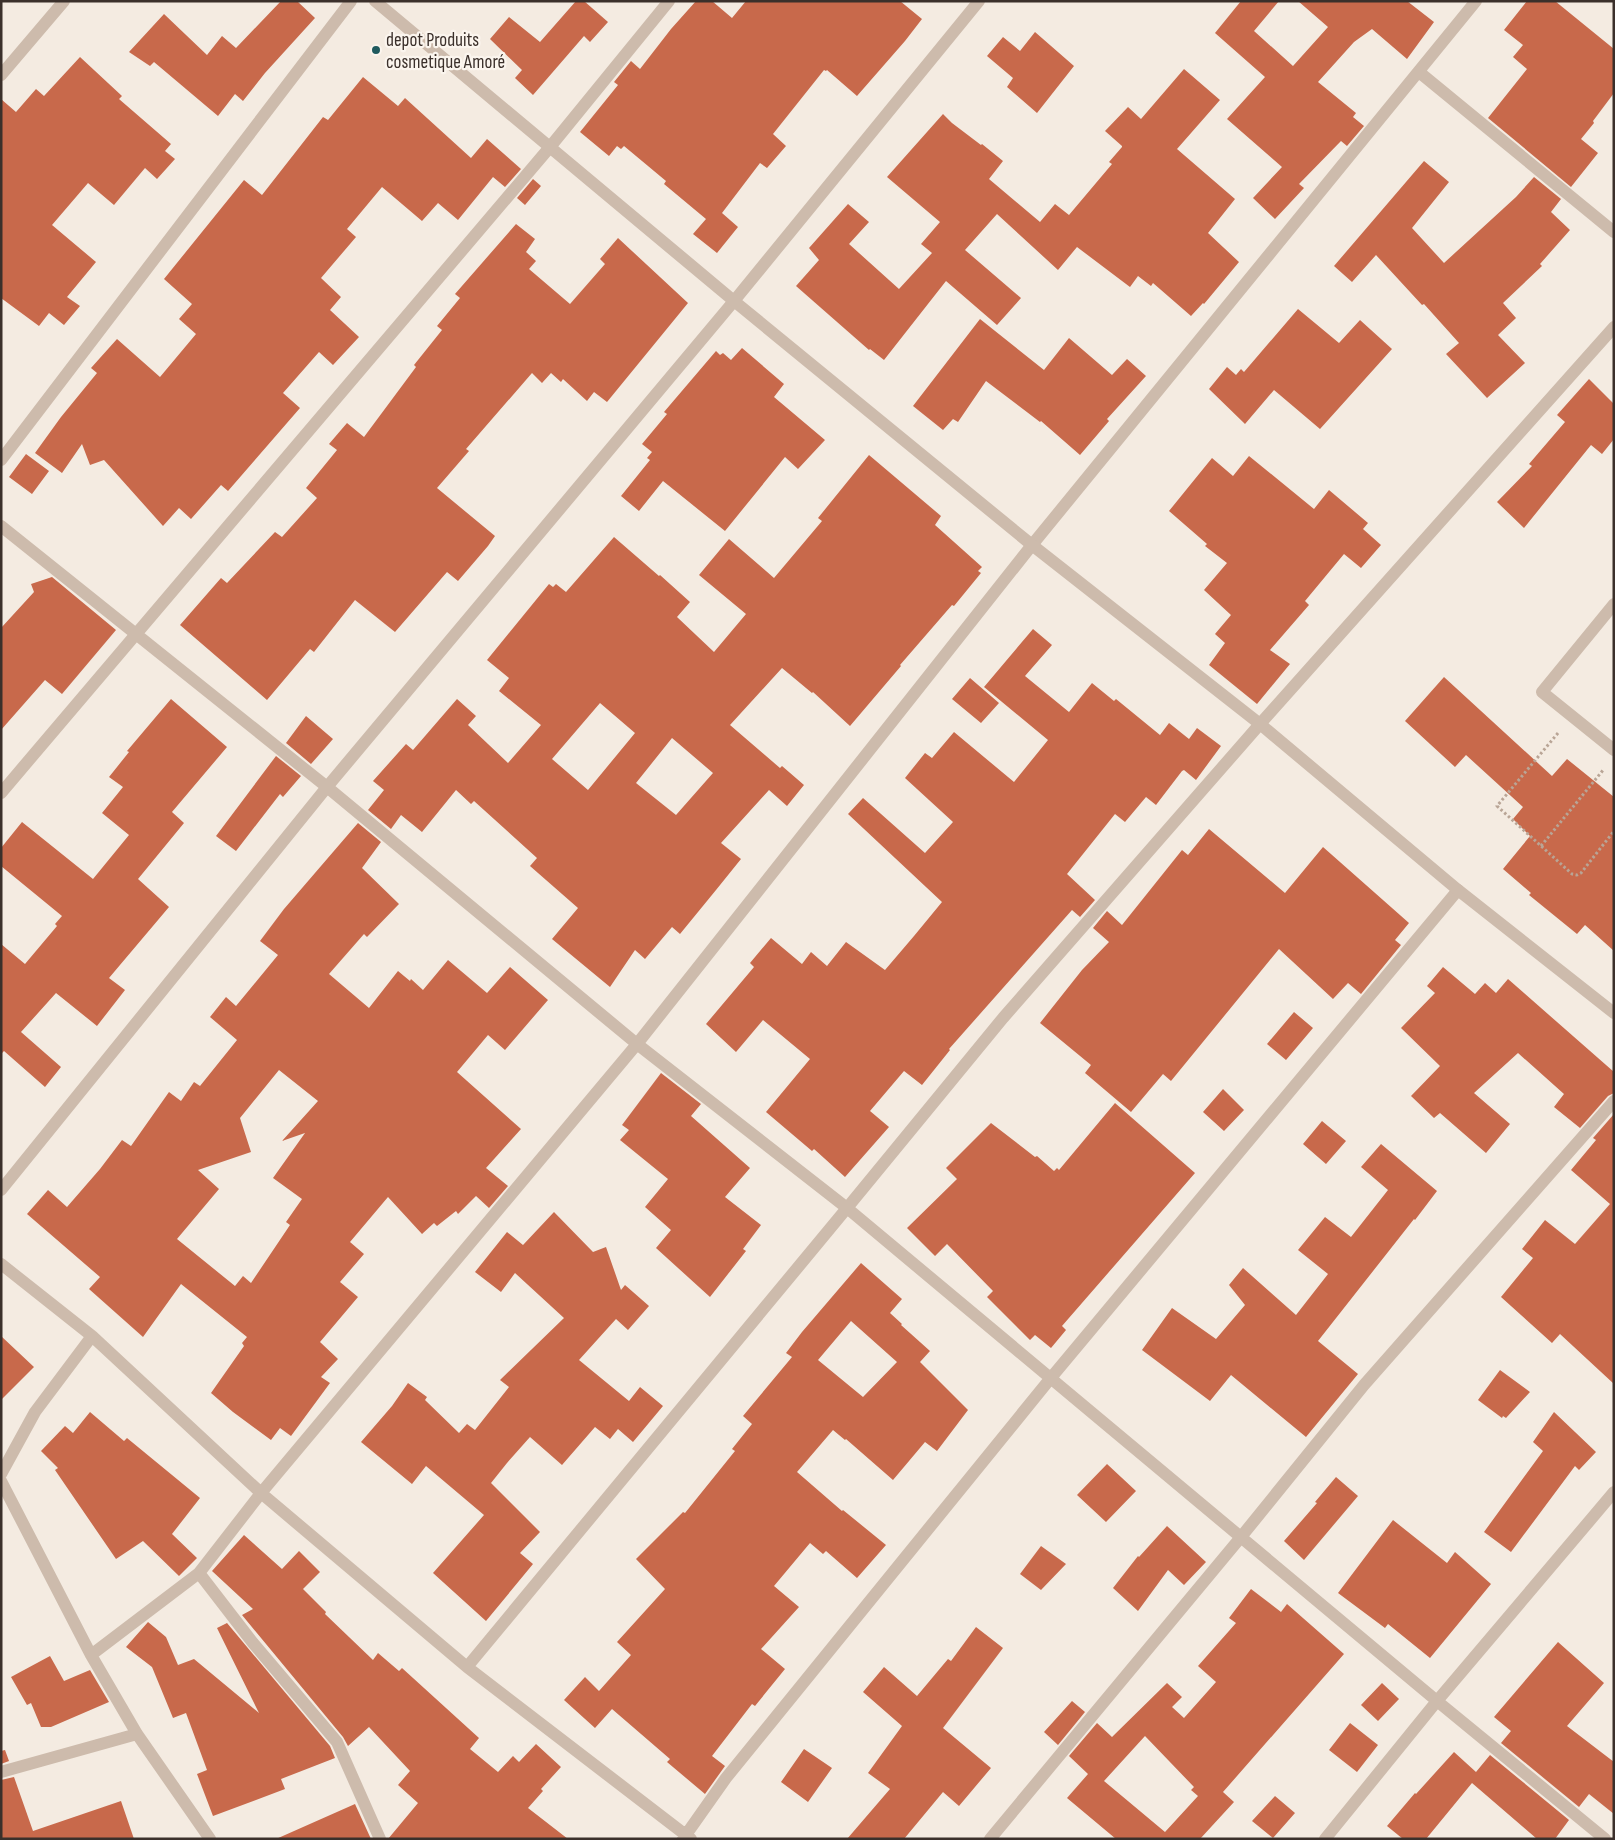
<svg xmlns="http://www.w3.org/2000/svg" width="1615" height="1840" viewBox="0 0 1615 1840" font-family="'Sofia Sans Condensed',sans-serif">
  <rect width="100%" height="100%" fill="#f4ebe1"/>
  <path fill="#c8694b" fill-rule="evenodd" d="M 281,1 L 297,1 L 315,18 L 265,73 L 243,101 L 235,94 L 218,116 L 154,62 L 150,66 L 129,52 L 164,14 L 207,55 L 222,36 L 236,48 Z
    M 576,1 L 584,1 L 608,22 L 590,42 L 584,36 L 533,95 L 515,78 L 522,70 L 490,39 L 509,17 L 540,42 Z
    M 696,1 L 712,1 L 732,18 L 746,1 L 900,1 L 922,19 L 905,41 L 857,96 L 827,70 L 826,71 L 824,70 L 773,134 L 786,146 L 767,168 L 760,163 L 722,213 L 738,227 L 717,253 L 693,234 L 706,219 L 664,184 L 666,181 L 624,146 L 621,149 L 617,146 L 609,156 L 580,132 L 618,85 L 614,82 L 631,61 L 640,69 L 671,29 Z
    M 1241,1 L 1279,1 L 1254,31 L 1293,66 L 1328,27 L 1298,1 L 1407,1 L 1434,22 L 1407,59 L 1372,29 L 1354,42 L 1318,82 L 1356,113 L 1353,117 L 1364,126 L 1347,146 L 1341,141 L 1299,184 L 1304,188 L 1275,219 L 1253,198 L 1282,167 L 1227,119 L 1265,77 L 1215,33 Z
    M 1527,1 L 1555,1 L 1614,49 L 1614,93 L 1593,121 L 1594,123 L 1581,139 L 1598,153 L 1571,187 L 1488,118 L 1527,69 L 1513,57 L 1523,45 L 1504,30 Z
    M 1035,32 L 1074,66 L 1037,113 L 1007,87 L 1013,78 L 987,56 L 1003,37 L 1020,51 Z
    M 80,57 L 122,96 L 119,99 L 171,144 L 165,151 L 175,159 L 157,179 L 145,168 L 114,205 L 88,183 L 52,225 L 96,262 L 67,297 L 80,306 L 64,325 L 49,313 L 39,326 L 1,298 L 1,99 L 16,112 L 36,89 L 44,96 Z
    M 1184,69 L 1220,100 L 1177,149 L 1235,199 L 1208,233 L 1239,262 L 1204,304 L 1203,303 L 1191,316 L 1153,283 L 1151,286 L 1138,276 L 1130,287 L 1077,247 L 1058,270 L 997,214 L 965,250 L 1021,298 L 997,325 L 946,281 L 884,360 L 870,349 L 869,350 L 796,286 L 819,260 L 809,248 L 848,204 L 869,222 L 849,244 L 899,289 L 932,253 L 921,244 L 940,222 L 887,177 L 943,114 L 952,123 L 981,145 L 982,144 L 1003,161 L 989,179 L 1040,222 L 1055,204 L 1069,215 L 1112,164 L 1109,162 L 1122,147 L 1122,146 L 1105,131 L 1128,107 L 1141,119 Z
    M 363,77 L 398,106 L 405,98 L 471,158 L 487,139 L 521,169 L 505,187 L 493,177 L 458,220 L 438,203 L 422,221 L 382,187 L 347,229 L 356,237 L 321,278 L 341,297 L 330,310 L 359,337 L 333,365 L 319,352 L 283,393 L 300,408 L 228,491 L 221,485 L 191,519 L 179,508 L 163,526 L 104,460 L 90,465 L 82,444 L 62,473 L 35,453 L 61,417 L 97,373 L 91,368 L 117,339 L 160,377 L 196,334 L 179,319 L 192,304 L 164,279 L 244,180 L 262,195 L 323,117 L 328,120 Z
    M 1424,161 L 1449,182 L 1412,228 L 1444,263 L 1516,197 L 1534,177 L 1561,199 L 1551,212 L 1570,230 L 1540,264 L 1542,266 L 1503,303 L 1516,318 L 1498,335 L 1525,363 L 1487,398 L 1446,354 L 1459,343 L 1424,304 L 1422,305 L 1376,255 L 1352,282 L 1334,266 Z
    M 533,179 L 541,186 L 525,205 L 517,198 Z
    M 516,224 L 535,239 L 526,252 L 536,261 L 529,269 L 570,304 L 605,264 L 600,259 L 618,238 L 688,303 L 607,402 L 594,392 L 587,401 L 563,379 L 561,382 L 551,373 L 542,383 L 532,373 L 466,449 L 469,451 L 437,488 L 495,536 L 488,546 L 458,581 L 447,572 L 395,632 L 355,600 L 314,652 L 310,649 L 267,700 L 180,625 L 221,578 L 227,583 L 275,532 L 282,537 L 317,498 L 306,488 L 337,450 L 329,444 L 347,423 L 364,437 L 416,367 L 414,365 L 442,330 L 437,326 L 460,298 L 455,294 Z
    M 1298,309 L 1339,343 L 1360,320 L 1392,349 L 1320,429 L 1274,390 L 1245,424 L 1209,389 L 1227,367 L 1236,375 L 1241,369 L 1244,372 Z
    M 980,319 L 1044,370 L 1069,338 L 1112,375 L 1127,359 L 1146,376 L 1107,419 L 1109,421 L 1080,455 L 1041,421 L 1040,422 L 986,381 L 958,422 L 953,419 L 943,430 L 913,406 Z
    M 742,348 L 784,384 L 774,397 L 825,440 L 798,469 L 785,457 L 725,531 L 663,481 L 639,511 L 621,496 L 650,460 L 647,458 L 652,452 L 642,444 L 667,414 L 664,412 L 716,351 L 720,355 L 723,353 L 731,360 Z
    M 1589,379 L 1614,404 L 1614,439 L 1602,454 L 1591,445 L 1524,528 L 1497,502 L 1532,466 L 1529,464 L 1565,422 L 1557,415 Z
    M 26,454 L 49,471 L 32,494 L 9,477 Z
    M 869,455 L 941,516 L 935,525 L 982,567 L 978,571 L 981,573 L 954,606 L 952,605 L 900,665 L 901,666 L 850,726 L 813,692 L 812,693 L 782,668 L 730,725 L 780,768 L 782,766 L 804,785 L 787,806 L 769,790 L 721,843 L 741,859 L 716,890 L 680,934 L 672,927 L 645,959 L 635,950 L 610,987 L 552,939 L 578,908 L 530,866 L 537,858 L 474,801 L 471,804 L 456,790 L 422,832 L 401,815 L 391,829 L 368,810 L 384,790 L 373,781 L 406,744 L 413,750 L 457,699 L 476,716 L 468,725 L 508,763 L 541,725 L 499,691 L 509,678 L 487,660 L 549,584 L 553,587 L 556,584 L 566,592 L 614,537 L 659,576 L 660,575 L 690,602 L 677,617 L 714,652 L 746,614 L 699,575 L 729,539 L 774,578 L 822,521 L 818,518 ZM 600,703 L 635,733 L 588,790 L 552,759 ZM 672,738 L 713,773 L 676,815 L 636,783 Z
    M 1249,456 L 1314,509 L 1329,490 L 1368,523 L 1363,529 L 1381,545 L 1361,568 L 1344,554 L 1305,601 L 1309,605 L 1270,650 L 1290,664 L 1257,704 L 1209,665 L 1225,643 L 1215,634 L 1231,615 L 1204,590 L 1227,563 L 1205,546 L 1207,544 L 1169,511 L 1212,458 L 1233,476 Z
    M 52,577 L 116,630 L 62,694 L 45,680 L 1,730 L 1,628 L 34,592 L 31,584 Z
    M 1033,629 L 1052,645 L 1025,676 L 1069,712 L 1092,683 L 1114,701 L 1116,699 L 1160,735 L 1169,723 L 1189,739 L 1197,728 L 1221,746 L 1196,780 L 1184,770 L 1182,771 L 1156,805 L 1146,797 L 1125,822 L 1115,814 L 1067,874 L 1095,900 L 1080,917 L 1072,910 L 949,1049 L 950,1050 L 922,1085 L 904,1071 L 870,1111 L 889,1127 L 845,1177 L 814,1149 L 812,1151 L 766,1112 L 810,1059 L 763,1020 L 736,1052 L 706,1024 L 754,967 L 750,963 L 771,938 L 802,964 L 811,952 L 827,966 L 846,942 L 885,970 L 914,936 L 942,902 L 848,814 L 863,798 L 925,853 L 953,822 L 905,778 L 925,753 L 932,758 L 954,732 L 1014,782 L 1048,740 L 984,687 Z
    M 1444,677 L 1552,776 L 1567,759 L 1614,797 L 1614,951 L 1585,925 L 1577,934 L 1529,895 L 1531,893 L 1503,869 L 1530,836 L 1513,819 L 1523,807 L 1466,755 L 1455,767 L 1405,721 Z
    M 970,678 L 999,703 L 981,723 L 952,699 Z
    M 171,699 L 227,747 L 172,812 L 184,823 L 138,879 L 169,907 L 109,978 L 125,990 L 97,1026 L 56,993 L 21,1032 L 61,1067 L 45,1087 L 4,1051 L 1,1054 L 1,944 L 25,964 L 57,926 L 55,924 L 62,916 L 1,866 L 1,848 L 22,822 L 93,879 L 129,835 L 102,813 L 123,787 L 109,777 L 129,752 L 127,751 Z
    M 306,716 L 333,739 L 311,764 L 286,743 Z
    M 276,756 L 301,776 L 283,797 L 280,794 L 236,851 L 216,836 Z
    M 358,823 L 381,842 L 362,868 L 399,904 L 367,937 L 364,934 L 329,974 L 369,1008 L 398,971 L 410,981 L 411,979 L 423,990 L 448,960 L 487,993 L 510,967 L 548,1000 L 505,1050 L 488,1035 L 457,1072 L 521,1129 L 486,1168 L 508,1186 L 489,1208 L 476,1196 L 458,1214 L 456,1211 L 437,1226 L 434,1223 L 422,1234 L 388,1197 L 350,1242 L 364,1254 L 340,1282 L 358,1297 L 320,1342 L 338,1359 L 321,1377 L 330,1383 L 291,1436 L 280,1428 L 271,1440 L 233,1412 L 211,1393 L 244,1346 L 242,1343 L 247,1337 L 181,1284 L 143,1337 L 89,1289 L 100,1277 L 27,1214 L 48,1190 L 67,1207 L 100,1169 L 122,1140 L 131,1146 L 169,1092 L 181,1101 L 194,1082 L 200,1086 L 237,1040 L 210,1017 L 226,997 L 236,1006 L 278,955 L 260,941 L 284,909 ZM 279,1070 L 318,1101 L 282,1141 L 305,1133 L 273,1178 L 302,1199 L 286,1222 L 290,1225 L 251,1283 L 243,1276 L 235,1286 L 177,1239 L 219,1189 L 198,1170 L 251,1152 L 240,1118 Z
    M 1209,829 L 1285,893 L 1323,847 L 1409,923 L 1395,940 L 1401,945 L 1361,994 L 1348,983 L 1333,999 L 1279,949 L 1171,1081 L 1163,1074 L 1131,1112 L 1085,1073 L 1091,1065 L 1040,1023 L 1082,970 L 1109,942 L 1093,928 L 1107,911 L 1122,925 L 1182,850 L 1188,855 Z
    M 1443,967 L 1475,994 L 1485,983 L 1496,993 L 1508,979 L 1614,1072 L 1614,1093 L 1608,1096 L 1580,1128 L 1554,1107 L 1564,1094 L 1518,1053 L 1474,1093 L 1510,1124 L 1486,1153 L 1440,1113 L 1434,1118 L 1411,1096 L 1440,1066 L 1401,1028 L 1435,993 L 1427,986 Z
    M 1294,1012 L 1313,1028 L 1286,1060 L 1267,1044 Z
    M 661,1073 L 701,1104 L 691,1116 L 750,1168 L 725,1197 L 761,1225 L 743,1249 L 746,1251 L 710,1297 L 656,1248 L 671,1230 L 645,1207 L 668,1179 L 620,1140 L 629,1130 L 622,1125 Z
    M 1223,1089 L 1244,1110 L 1224,1131 L 1203,1112 Z
    M 1115,1103 L 1195,1173 L 1062,1326 L 1066,1330 L 1051,1348 L 1035,1335 L 1030,1340 L 987,1297 L 993,1291 L 947,1244 L 935,1256 L 907,1228 L 957,1179 L 946,1168 L 991,1123 L 1035,1157 L 1037,1156 L 1054,1171 L 1057,1168 L 1059,1170 Z
    M 1614,1114 L 1614,1384 L 1560,1334 L 1552,1343 L 1501,1297 L 1533,1258 L 1522,1249 L 1545,1220 L 1575,1244 L 1610,1204 L 1571,1170 L 1596,1140 L 1593,1138 Z
    M 1322,1121 L 1346,1141 L 1326,1164 L 1303,1144 Z
    M 1381,1144 L 1437,1191 L 1415,1220 L 1414,1219 L 1318,1341 L 1358,1374 L 1306,1437 L 1231,1375 L 1210,1401 L 1142,1350 L 1172,1308 L 1216,1339 L 1245,1305 L 1229,1285 L 1243,1268 L 1296,1315 L 1328,1274 L 1298,1250 L 1325,1217 L 1351,1237 L 1388,1190 L 1361,1167 Z
    M 554,1212 L 593,1252 L 606,1247 L 621,1290 L 625,1285 L 649,1306 L 628,1330 L 616,1319 L 579,1360 L 629,1401 L 640,1387 L 663,1406 L 633,1442 L 618,1429 L 610,1439 L 595,1427 L 562,1465 L 530,1437 L 507,1463 L 491,1483 L 540,1532 L 520,1553 L 533,1564 L 486,1621 L 433,1573 L 484,1515 L 426,1466 L 412,1484 L 361,1442 L 392,1406 L 408,1383 L 427,1397 L 425,1400 L 459,1433 L 467,1424 L 475,1430 L 509,1387 L 500,1380 L 564,1318 L 515,1273 L 501,1292 L 475,1272 L 507,1232 L 523,1245 Z
    M 861,1263 L 902,1299 L 890,1313 L 902,1324 L 901,1325 L 930,1351 L 920,1362 L 968,1410 L 937,1451 L 925,1442 L 893,1480 L 846,1439 L 845,1440 L 833,1430 L 797,1472 L 842,1511 L 843,1510 L 886,1545 L 857,1578 L 826,1551 L 823,1554 L 810,1543 L 774,1586 L 799,1607 L 761,1649 L 785,1669 L 755,1706 L 752,1704 L 712,1756 L 725,1766 L 705,1794 L 667,1762 L 670,1759 L 612,1709 L 595,1728 L 564,1700 L 585,1677 L 599,1691 L 631,1655 L 617,1642 L 665,1589 L 636,1559 L 683,1512 L 685,1513 L 735,1451 L 732,1449 L 752,1424 L 743,1416 L 792,1357 L 786,1353 L 802,1332 ZM 851,1321 L 897,1362 L 863,1397 L 818,1360 Z
    M 1,1336 L 34,1367 L 1,1400 Z
    M 1500,1370 L 1530,1392 L 1506,1418 L 1503,1416 L 1502,1418 L 1478,1400 Z
    M 90,1412 L 124,1441 L 127,1438 L 200,1498 L 172,1534 L 197,1558 L 179,1576 L 143,1541 L 116,1559 L 55,1470 L 58,1468 L 41,1451 L 65,1426 L 73,1433 Z
    M 1554,1412 L 1596,1452 L 1579,1470 L 1575,1466 L 1511,1552 L 1484,1532 L 1543,1451 L 1533,1442 Z
    M 1107,1464 L 1136,1491 L 1106,1522 L 1077,1495 Z
    M 1336,1477 L 1358,1496 L 1304,1560 L 1284,1541 L 1317,1503 L 1315,1502 Z
    M 1393,1520 L 1447,1563 L 1455,1552 L 1491,1584 L 1430,1658 L 1388,1624 L 1385,1628 L 1338,1593 Z
    M 1167,1526 L 1206,1562 L 1184,1585 L 1168,1570 L 1138,1611 L 1113,1588 L 1138,1556 L 1139,1557 Z
    M 244,1535 L 282,1569 L 299,1551 L 320,1572 L 303,1589 L 326,1612 L 325,1614 L 373,1660 L 378,1653 L 399,1671 L 402,1668 L 479,1738 L 470,1749 L 498,1772 L 513,1756 L 519,1762 L 536,1744 L 561,1767 L 541,1789 L 543,1791 L 528,1808 L 568,1839 L 388,1839 L 418,1803 L 398,1785 L 410,1771 L 369,1727 L 348,1746 L 343,1737 L 242,1615 L 253,1609 L 212,1571 Z
    M 1041,1546 L 1066,1564 L 1041,1590 L 1020,1574 Z
    M 1251,1589 L 1281,1612 L 1287,1604 L 1344,1654 L 1223,1792 L 1234,1802 L 1200,1839 L 1116,1839 L 1067,1798 L 1088,1774 L 1069,1756 L 1097,1723 L 1112,1737 L 1167,1683 L 1182,1697 L 1172,1707 L 1184,1718 L 1216,1682 L 1198,1666 L 1236,1623 L 1229,1618 ZM 1145,1736 L 1194,1787 L 1191,1790 L 1198,1796 L 1165,1832 L 1104,1781 Z
    M 148,1622 L 166,1637 L 178,1665 L 194,1659 L 259,1713 L 217,1628 L 227,1623 L 330,1746 L 335,1758 L 281,1779 L 285,1789 L 213,1816 L 197,1774 L 207,1770 L 186,1713 L 173,1718 L 152,1667 L 126,1647 Z
    M 976,1627 L 1003,1648 L 943,1728 L 991,1768 L 959,1806 L 943,1792 L 904,1839 L 847,1839 L 890,1789 L 868,1773 L 902,1726 L 863,1692 L 884,1667 L 917,1696 L 948,1659 L 951,1661 Z
    M 1558,1642 L 1604,1683 L 1567,1726 L 1614,1762 L 1614,1814 L 1589,1794 L 1579,1807 L 1501,1743 L 1511,1731 L 1494,1717 Z
    M 50,1656 L 64,1681 L 90,1670 L 109,1702 L 51,1727 L 41,1727 L 31,1703 L 27,1705 L 11,1677 Z
    M 1382,1683 L 1399,1699 L 1378,1721 L 1361,1705 Z
    M 1072,1701 L 1085,1712 L 1058,1745 L 1044,1732 Z
    M 1350,1723 L 1378,1745 L 1357,1772 L 1329,1750 Z
    M 804,1749 L 832,1768 L 808,1802 L 781,1782 Z
    M 5,1750 L 9,1761 L 1,1764 L 1,1751 Z
    M 1454,1752 L 1476,1772 L 1490,1755 L 1569,1820 L 1555,1839 L 1537,1839 L 1472,1783 L 1426,1839 L 1403,1839 L 1387,1826 L 1415,1793 L 1416,1794 Z
    M 14,1777 L 33,1831 L 121,1801 L 134,1839 L 1,1839 L 1,1780 Z
    M 1275,1796 L 1295,1813 L 1273,1838 L 1252,1821 Z
    M 355,1804 L 371,1839 L 276,1839 Z"/>
  <g fill="none" stroke-linecap="round" stroke-linejoin="round">
    <path stroke="#b9a596" stroke-width="3" stroke-dasharray="2.5 2.5" stroke-linecap="butt" d="M 1558,733 L 1497,806 L 1572,874 L 1577,875 L 1581,873 L 1614,831
      M 1541,846 L 1604,769"/>
    <path stroke="#cdbbac" stroke-width="12" d="M 1614,604 L 1542,692 L 1614,750"/>
    <path stroke="#cdbbac" stroke-width="12" d="M 1419,72 L 1614,232
      M 1,75 L 64,1
      M 1,460 L 351,1
      M 1,526 L 327,787 L 637,1044 L 847,1208 L 1437,1701 L 1605,1839
      M 1,793 L 550,147 L 669,1
      M 1,1190 L 327,787 L 734,301 L 979,1
      M 1,1264 L 92,1336 L 261,1493 L 467,1667 L 691,1839
      M 1,1474 L 35,1412 L 92,1336
      M 1,1481 L 91,1655 L 137,1734 L 210,1839
      M 199,1573 L 253,1643 L 337,1742 L 380,1839
      M 91,1655 L 199,1573 L 261,1493 L 637,1044 L 1032,545 L 1476,1
      M 467,1667 L 847,1208 L 1003,1018 L 1260,724 L 1614,327
      M 1,1772 L 137,1734
      M 683,1839 L 726,1778 L 1050,1379 L 1458,890
      M 990,1839 L 1241,1537 L 1364,1385 L 1614,1101
      M 1325,1839 L 1437,1701 L 1614,1492"/>
    <path stroke="#cdbbac" stroke-width="12" d="M 375,1 L 734,301 L 1032,545 L 1260,724 L 1458,890 L 1614,1013"/>
  </g>
  <circle fill="#1f5a5e" stroke="#fbf5ee" stroke-width="2" cx="376" cy="50" r="5"/>
  <g text-anchor="middle" stroke-width="4.5" stroke-linejoin="round" paint-order="stroke">
    <g font-size="19" fill="#3b302b" stroke="#fbf5ee" text-anchor="start">
      <text x="386" y="46">depot Produits<tspan x="386" dy="22">cosmetique Amoré</tspan></text>
    </g>
  </g>
  <rect width="1615" height="1840" fill="none" stroke="#3b302b" stroke-width="5"/>
</svg>
